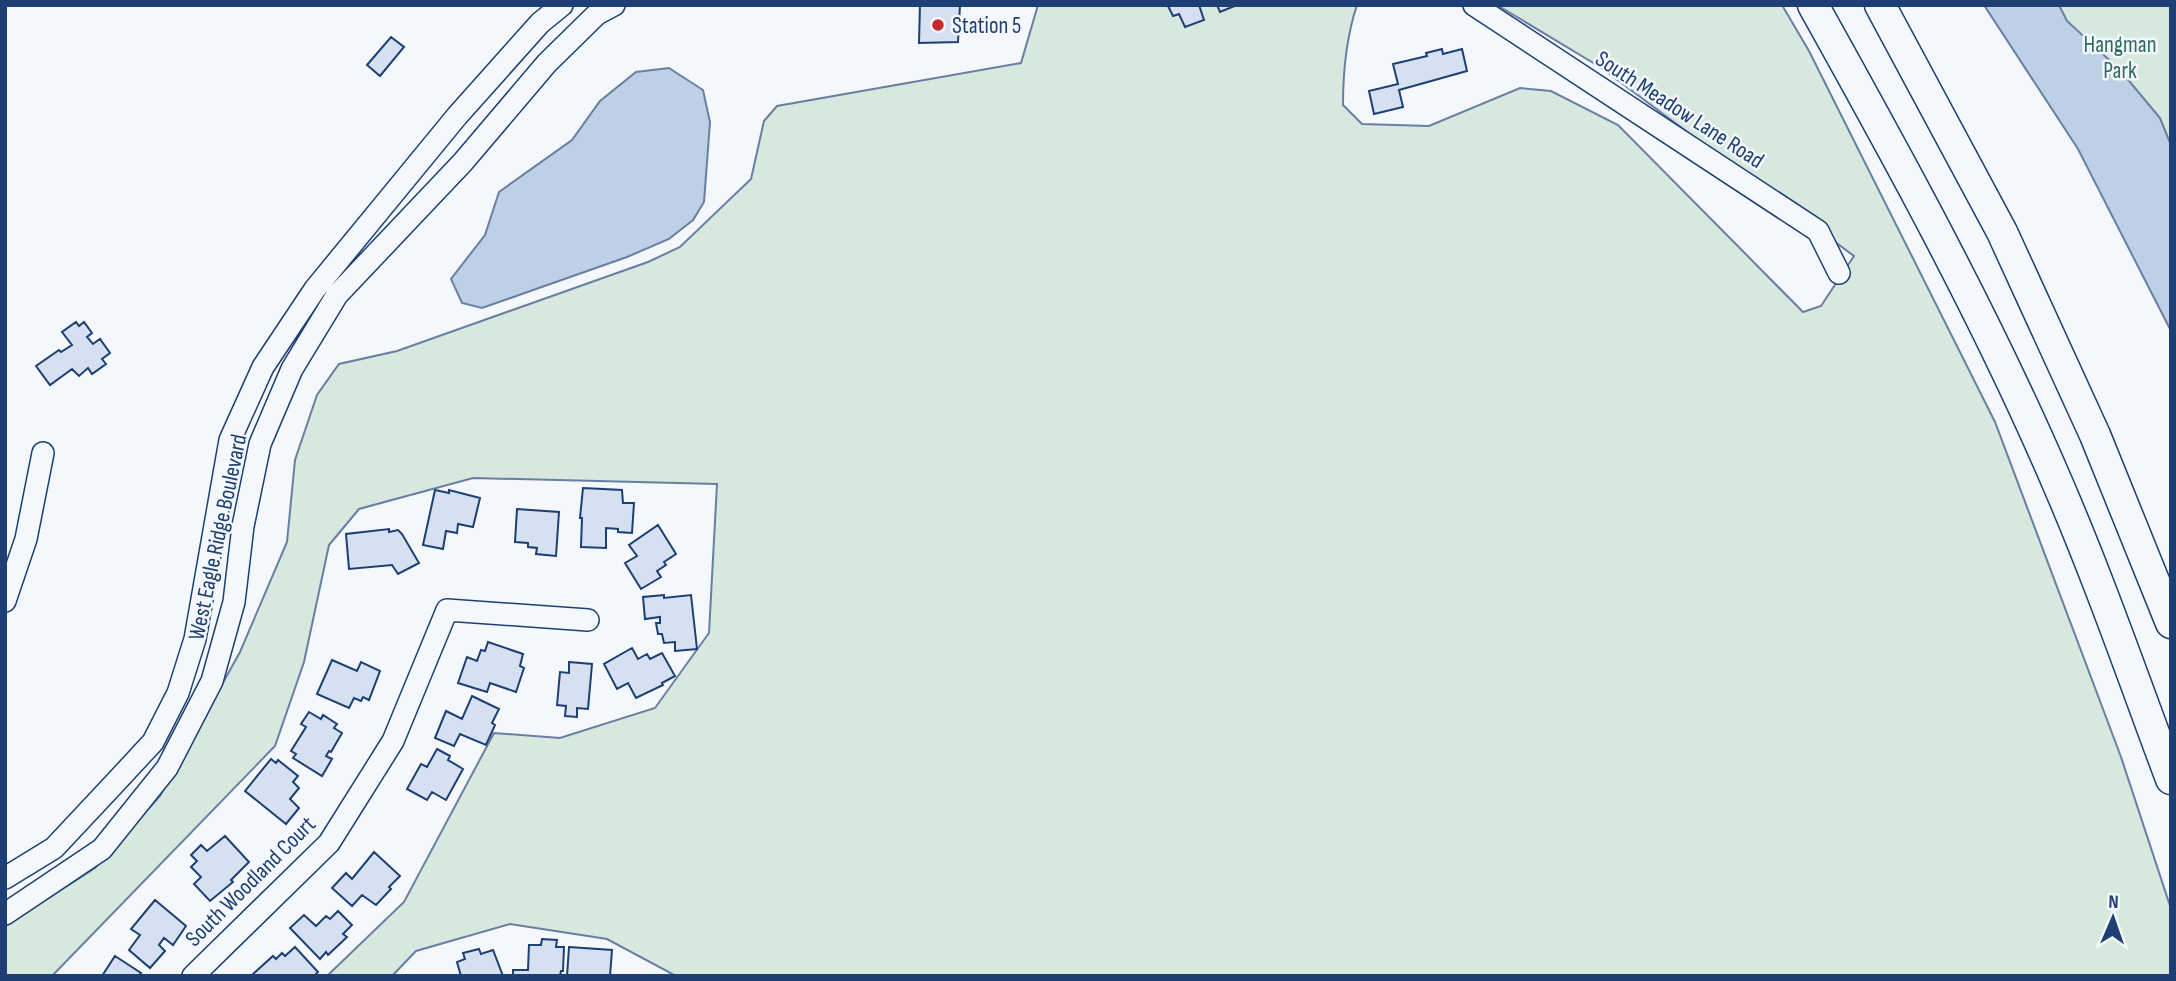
<svg xmlns="http://www.w3.org/2000/svg" width="2176" height="981" viewBox="0 0 2176 981" font-family="'Sofia Sans Condensed',sans-serif">
  <rect width="100%" height="100%" fill="#f4f7fb"/>
  <path fill="#d7e8df" stroke="#687fa3" stroke-width="2" d="M 1038,5 L 1357,5 C 1346,38 1343,71 1343,105 L 1362,124 L 1429,126 L 1520,88 L 1551,91 L 1618,125 L 1803,312 L 1821,306 L 1854,256 L 1600,67 L 1497,5 L 1782,5 L 1809,51 L 1995,422 L 2121,757 L 2171,909 L 2171,976 L 676,976 L 607,939 L 510,924 L 416,951 L 392,976 L 327,976 L 404,902 L 494,733 L 560,738 L 655,708 L 709,633 L 717,484 L 473,478 L 359,509 L 329,545 L 304,662 L 275,746 L 52,976 L 5,976 L 5,926 L 95,868 L 160,796 L 240,652 L 287,542 L 295,460 L 317,395 L 339,364 L 397,351 L 648,262 L 680,247 L 751,179 L 764,121 L 777,106 L 1021,63 Z
    M 2025,5 L 2171,5 L 2171,248 Z"/>
  <path fill="#bed0e5" stroke="#687fa3" stroke-width="2" d="M 1984,5 L 2059,5 L 2067,21 L 2120,70 L 2160,118 L 2171,145 L 2171,331 L 2078,149 Z
    M 669,68 L 703,90 L 710,122 L 704,202 L 693,220 L 669,239 L 627,257 L 482,308 L 462,303 L 451,279 L 485,235 L 499,192 L 572,140 L 600,101 L 636,72 Z"/>
  <path fill="#d5e0f0" stroke="#1d3f73" stroke-width="2" d="M 920,5 L 960,5 L 958,42 L 919,43 Z
    M 1199,5 L 1204,20 L 1185,27 L 1179,14 L 1173,16 L 1168,6 Z
    M 1217,5 L 1237,5 L 1220,12 Z
    M 391,37 L 404,47 L 380,76 L 367,65 Z
    M 1442,49 L 1443,54 L 1462,49 L 1467,71 L 1399,90 L 1403,107 L 1374,114 L 1369,91 L 1398,84 L 1393,64 L 1427,56 L 1426,53 Z
    M 76,322 L 79,326 L 84,322 L 92,333 L 87,337 L 93,344 L 100,339 L 110,353 L 102,359 L 106,364 L 92,374 L 88,368 L 79,376 L 72,369 L 50,385 L 36,366 L 59,350 L 61,352 L 72,345 L 62,332 Z
    M 583,488 L 622,490 L 623,503 L 634,503 L 632,533 L 618,532 L 618,529 L 606,528 L 606,548 L 581,547 L 582,518 L 580,518 Z
    M 435,490 L 449,493 L 449,490 L 480,498 L 473,527 L 458,524 L 457,533 L 446,531 L 443,549 L 423,545 Z
    M 517,509 L 559,512 L 556,556 L 536,554 L 537,548 L 528,547 L 528,543 L 515,542 Z
    M 658,525 L 676,554 L 664,562 L 666,565 L 657,571 L 661,577 L 641,589 L 625,563 L 637,556 L 629,545 Z
    M 389,529 L 389,532 L 398,530 L 402,534 L 419,563 L 398,574 L 392,565 L 349,569 L 346,534 Z
    M 664,595 L 664,598 L 691,595 L 697,649 L 675,651 L 675,642 L 664,643 L 662,634 L 658,634 L 656,623 L 660,623 L 660,617 L 645,619 L 643,597 Z
    M 488,642 L 523,654 L 520,666 L 524,668 L 516,692 L 490,683 L 487,692 L 458,683 L 467,657 L 477,661 L 481,650 L 485,651 Z
    M 632,648 L 638,659 L 647,654 L 650,659 L 662,653 L 675,676 L 662,683 L 663,685 L 636,698 L 628,683 L 617,689 L 604,664 Z
    M 332,660 L 357,671 L 361,662 L 380,671 L 369,700 L 363,697 L 361,701 L 354,698 L 349,708 L 317,694 Z
    M 569,662 L 592,664 L 588,709 L 577,708 L 577,717 L 565,716 L 566,706 L 557,705 L 560,672 L 569,673 Z
    M 472,696 L 499,709 L 492,723 L 495,725 L 486,745 L 460,734 L 454,746 L 435,738 L 446,711 L 462,719 Z
    M 309,712 L 321,719 L 323,715 L 337,724 L 334,728 L 342,733 L 331,752 L 329,751 L 326,756 L 332,759 L 322,776 L 293,758 L 296,754 L 291,751 L 306,727 L 301,724 Z
    M 437,749 L 450,756 L 448,760 L 463,769 L 446,800 L 432,792 L 427,800 L 407,789 L 421,764 L 427,767 Z
    M 271,759 L 276,763 L 278,760 L 298,776 L 293,782 L 299,788 L 290,799 L 299,808 L 286,824 L 245,791 Z
    M 225,836 L 249,862 L 231,880 L 233,882 L 210,901 L 194,884 L 201,877 L 191,867 L 197,861 L 191,855 L 201,845 L 207,851 Z
    M 374,852 L 400,876 L 389,887 L 391,889 L 376,905 L 362,895 L 352,906 L 332,888 L 346,873 L 352,879 Z
    M 155,900 L 186,926 L 173,945 L 164,938 L 159,945 L 165,951 L 150,968 L 129,950 L 140,935 L 131,929 Z
    M 338,911 L 352,925 L 343,934 L 347,937 L 328,955 L 326,952 L 320,959 L 290,928 L 304,915 L 316,926 L 326,916 L 330,919 Z
    M 542,939 L 557,940 L 556,947 L 564,947 L 563,971 L 561,971 L 560,976 L 513,976 L 513,970 L 528,970 L 529,945 L 541,945 Z
    M 295,947 L 318,972 L 314,976 L 252,975 L 273,956 L 276,959 L 282,953 L 285,956 Z
    M 569,947 L 612,950 L 610,976 L 567,976 Z
    M 479,949 L 481,954 L 493,950 L 503,976 L 461,976 L 457,962 L 465,959 L 463,953 Z
    M 115,956 L 141,973 L 139,976 L 102,976 Z"/>
  <g fill="none" stroke-linecap="round" stroke-linejoin="round">
    <defs>
      <path id="minor" d="M 1474,5 L 1818,231 L 1839,273
        M 5,601 L 26,539 L 43,453
        M 5,878 L 54,848 L 114,784 L 153,742 L 178,693 L 195,639 L 230,440 L 263,367 L 315,289 L 457,116 L 540,23 L 562,5
        M 5,914 L 102,849 L 167,768 L 212,681 L 234,602 L 243,526 L 260,444 L 292,369 L 337,295 L 463,162 L 547,63 L 597,14 L 614,5
        M 193,976 L 329,843 L 393,741 L 447,610 L 588,620"/>
      <path id="highway" d="M 1813,5 C 1900,161 1986,317 2057,482 C 2099,579 2134,680 2171,779
        M 1880,5 L 2002,232 L 2095,435 L 2171,623"/>
    </defs>
    <use href="#minor" stroke="#1d3f73" stroke-width="24"/>
    <use href="#highway" stroke="#1d3f73" stroke-width="33"/>
    <use href="#minor" stroke="#f4f7fb" stroke-width="21"/>
    <use href="#highway" stroke="#f4f7fb" stroke-width="30"/>
  </g>
  <circle fill="#c62828" stroke="#f4f7fb" stroke-width="2.5" cx="938" cy="25" r="7"/>
  <g text-anchor="middle" stroke-width="5" stroke-linejoin="round" paint-order="stroke">
    <g font-size="23" fill="#1d3f73" stroke="#f4f7fb" text-anchor="start">
      <text x="952" y="33">Station 5</text>
    </g>
    <g font-size="23" fill="#2c6c60" stroke="#f4f7fb">
      <text x="2120" y="52">Hangman<tspan x="2120" dy="26">Park</tspan></text>
    </g>
    <g font-size="23" fill="#1d3f73" stroke="#f4f7fb">
      <text transform="translate(1680 109) rotate(33)" y="8">South Meadow Lane Road</text>
      <text transform="translate(217 537) rotate(-78)" y="8">West Eagle Ridge Boulevard</text>
      <text transform="translate(250 881) rotate(-45)" y="8">South Woodland Court</text>
    </g>
  </g>
  <rect width="2176" height="981" fill="none" stroke="#1d3f73" stroke-width="14"/>
  <g transform="translate(2113 918) rotate(2)" stroke="#f4f7fb" stroke-width="5" paint-order="stroke">
  <path d="M0-5L12 26L0 18L-12 26Z" fill="#1d3f73"/>
  <text y="-10" font-size="19" font-weight="bold" text-anchor="middle" fill="#1d3f73">N</text>
  </g>
</svg>
